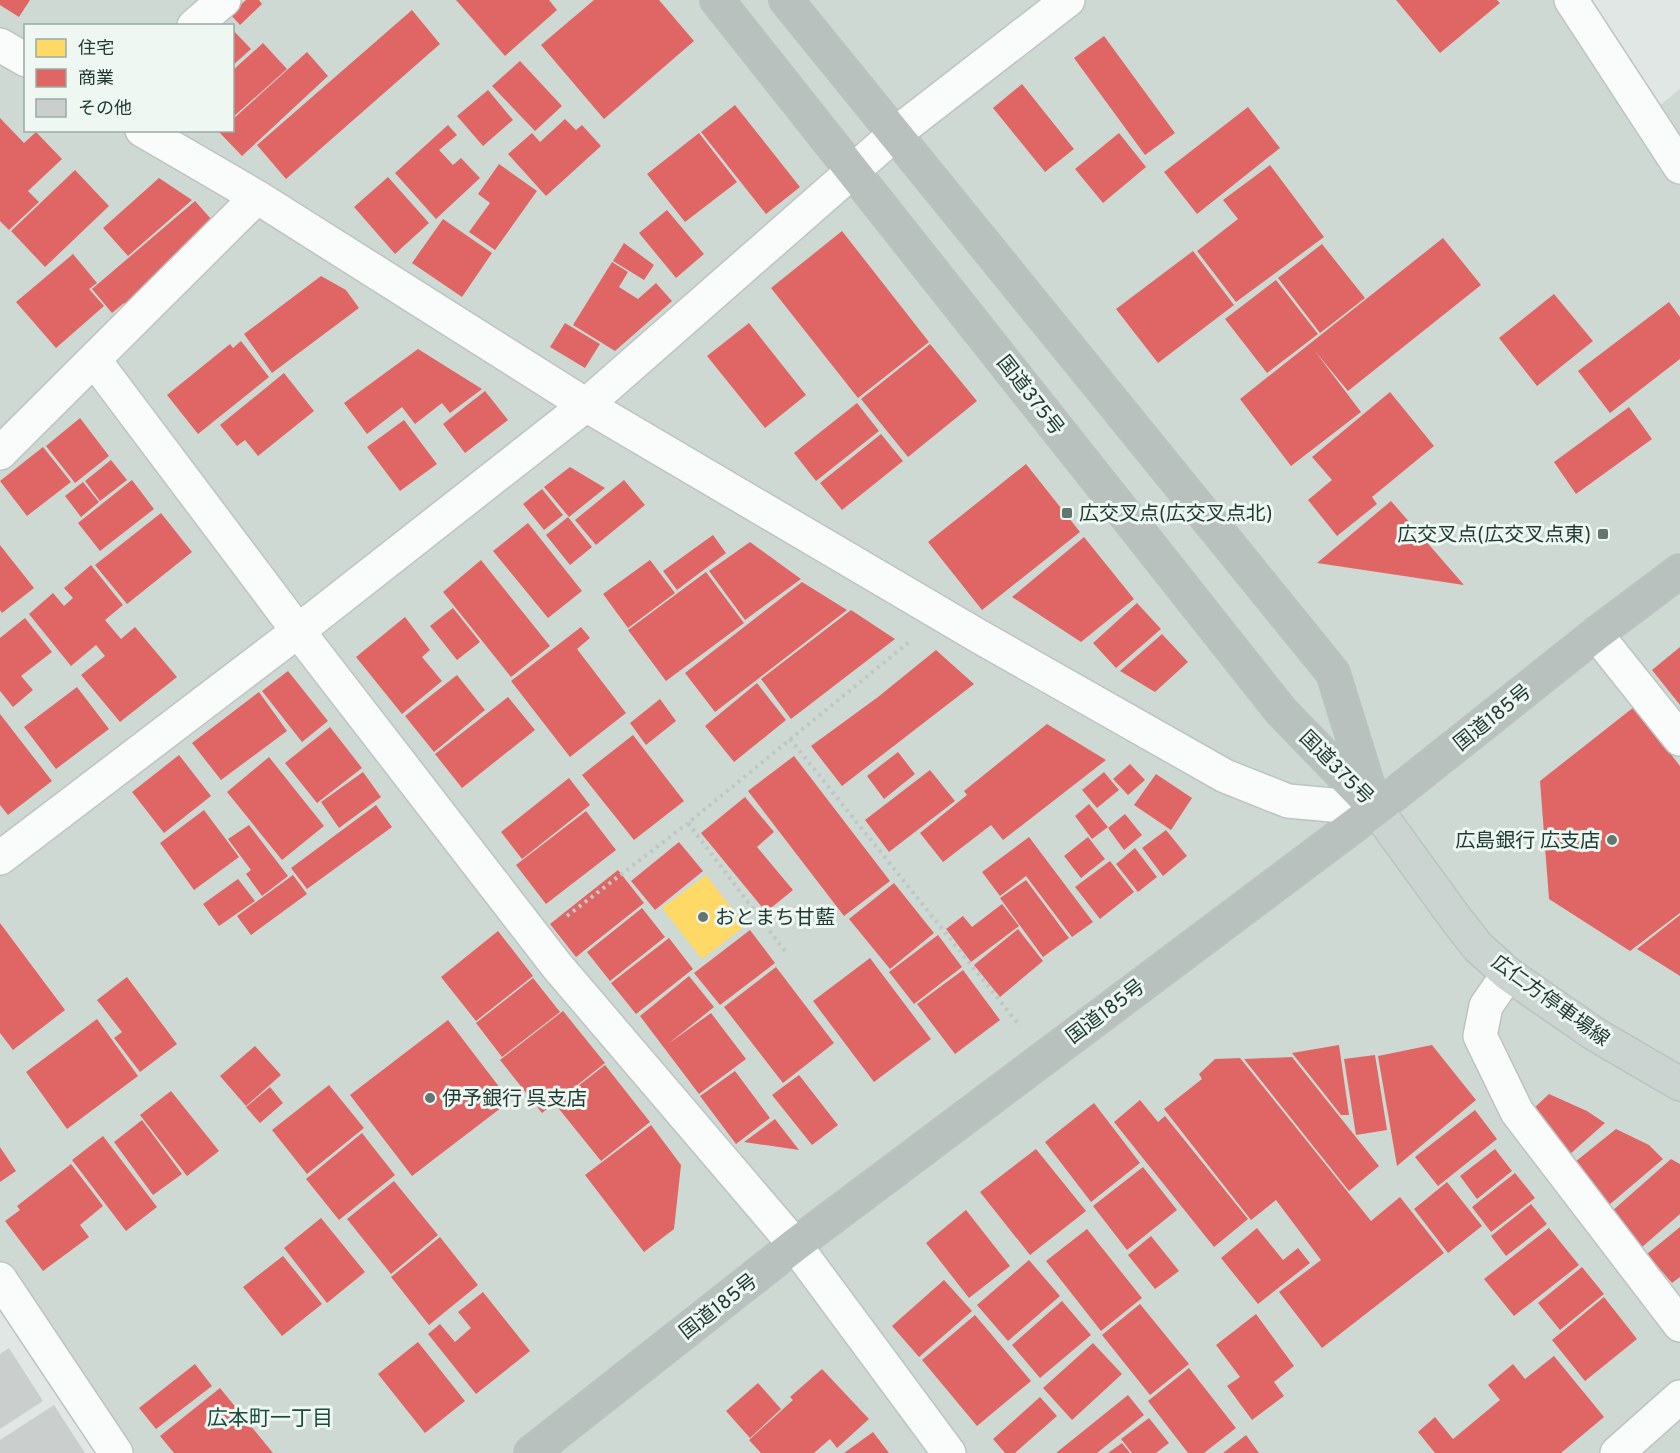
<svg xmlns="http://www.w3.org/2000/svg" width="1680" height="1453" viewBox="0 0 1680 1453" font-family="Overpass,'Noto Sans JP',sans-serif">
  <rect width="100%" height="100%" fill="#e1e7e4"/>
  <path fill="#ced9d4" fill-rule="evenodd" d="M 0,0 L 1561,0 L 1642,120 L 1680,89 L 1680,1453 L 100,1453 L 0,1301 ZM 26,26 L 232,26 L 232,130 L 26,130 Z"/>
  <path fill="#ffd966" d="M 706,875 L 745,926 L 702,959 L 662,908 Z"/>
  <path fill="#e06666" d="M 0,0 L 30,0 L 19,17 L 0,5 Z
    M 246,0 L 259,0 L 262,4 L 240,25 L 230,14 Z
    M 456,0 L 549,0 L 557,10 L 505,56 Z
    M 594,0 L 659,0 L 694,41 L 604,119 L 541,45 Z
    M 1396,0 L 1497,0 L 1500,3 L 1440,53 Z
    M 412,10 L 440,44 L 286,179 L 257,145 Z
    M 232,29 L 251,49 L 232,66 Z
    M 1104,36 L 1175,133 L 1145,155 L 1074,58 Z
    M 263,43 L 287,69 L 232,118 L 232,71 Z
    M 307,52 L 328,76 L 242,156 L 219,132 L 232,130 L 232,120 Z
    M 520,61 L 562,106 L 535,131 L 492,86 Z
    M 1022,84 L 1074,149 L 1045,172 L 993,108 Z
    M 488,90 L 513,120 L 483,146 L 457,116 Z
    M 735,105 L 800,187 L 766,214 L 701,132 Z
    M 1248,107 L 1280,148 L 1197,214 L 1164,172 Z
    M 0,118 L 24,143 L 36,132 L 62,159 L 28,191 L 39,202 L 9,230 L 0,221 Z
    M 565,119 L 576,130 L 582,125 L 601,146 L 546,196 L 508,154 L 532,133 L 540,142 Z
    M 448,125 L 457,135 L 439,150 L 453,165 L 461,158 L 480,178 L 436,219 L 395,173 Z
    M 699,133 L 737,182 L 685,222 L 647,174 Z
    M 1119,133 L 1146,167 L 1103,203 L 1075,169 Z
    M 499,164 L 537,191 L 495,250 L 469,232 L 490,203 L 478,194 Z
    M 1270,165 L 1324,237 L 1236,302 L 1197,251 L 1238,219 L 1223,200 Z
    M 75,170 L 109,206 L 45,267 L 11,231 Z
    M 388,177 L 429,223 L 395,254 L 354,207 Z
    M 159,178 L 192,200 L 128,256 L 103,228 Z
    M 195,201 L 229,239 L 138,319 L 124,303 L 112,313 L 92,289 Z
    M 667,210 L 704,254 L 676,278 L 639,233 Z
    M 443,219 L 492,253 L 462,297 L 412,263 Z
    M 842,231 L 929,342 L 858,398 L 771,288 Z
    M 1443,238 L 1481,285 L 1348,391 L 1314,350 L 1361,412 L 1291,466 L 1240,399 Z
    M 624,243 L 654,265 L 644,280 L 613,261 Z
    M 1322,244 L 1365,298 L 1320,333 L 1278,278 Z
    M 1193,251 L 1234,305 L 1158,363 L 1116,309 Z
    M 73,254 L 97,283 L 89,289 L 104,306 L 56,348 L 16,302 Z
    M 612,262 L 628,272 L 619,287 L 638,299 L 656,283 L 672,301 L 615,351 L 573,325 Z
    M 321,276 L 346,290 L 359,308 L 272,373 L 244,334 Z
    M 1276,280 L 1318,334 L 1267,373 L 1225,319 Z
    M 1554,294 L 1593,341 L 1537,386 L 1499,338 Z
    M 1669,302 L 1680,317 L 1680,359 L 1610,413 L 1578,371 Z
    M 565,323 L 600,344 L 585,368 L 550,347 Z
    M 749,323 L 806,395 L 765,428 L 707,356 Z
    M 241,341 L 269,377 L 198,434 L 167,395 L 230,344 L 233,348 Z
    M 930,344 L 977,401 L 908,457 L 861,399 Z
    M 418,349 L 482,389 L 450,413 L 442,403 L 415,424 L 402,407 L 367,434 L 344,403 Z
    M 284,373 L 314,411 L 258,456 L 245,440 L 237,446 L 220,425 Z
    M 485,391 L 508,420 L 465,453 L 443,424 Z
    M 1390,392 L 1434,446 L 1372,497 L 1377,504 L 1337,536 L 1308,500 L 1332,480 L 1312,457 Z
    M 857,403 L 879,431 L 816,481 L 794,453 Z
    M 1629,407 L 1652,439 L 1576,494 L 1554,462 Z
    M 80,418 L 109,456 L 75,483 L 46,446 Z
    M 404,420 L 437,464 L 400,491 L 367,447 Z
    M 881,434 L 903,461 L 842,510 L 820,483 Z
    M 43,447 L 71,482 L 27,516 L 0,481 Z
    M 111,460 L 127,480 L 100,501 L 85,481 Z
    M 1026,464 L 1080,532 L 982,610 L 928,542 Z
    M 570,467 L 605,488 L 569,517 L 544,487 Z
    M 132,480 L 154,509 L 100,551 L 78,523 Z
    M 624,480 L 645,505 L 596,545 L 575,520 Z
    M 83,482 L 99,502 L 81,517 L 65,496 Z
    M 542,489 L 563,515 L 544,530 L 523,504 Z
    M 1391,501 L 1464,585 L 1317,563 Z
    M 161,513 L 192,552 L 127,604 L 95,565 Z
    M 568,517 L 592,547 L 570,565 L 546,535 Z
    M 528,523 L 582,591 L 548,618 L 493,551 Z
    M 713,535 L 726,553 L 677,590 L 663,571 Z
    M 1084,537 L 1134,599 L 1081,642 L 1012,597 Z
    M 750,542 L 801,579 L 745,620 L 709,571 Z
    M 0,545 L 34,588 L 2,613 L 0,610 Z
    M 481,560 L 550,646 L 511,677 L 443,592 Z
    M 650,560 L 675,593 L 628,628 L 603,594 Z
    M 91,565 L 123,605 L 105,620 L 121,639 L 135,627 L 177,677 L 120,722 L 81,675 L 105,656 L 96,645 L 71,666 L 29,614 L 53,593 L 64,606 L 73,598 L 64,588 Z
    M 706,572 L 744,623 L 666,681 L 628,630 Z
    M 802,582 L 847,610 L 715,712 L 685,673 Z
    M 1137,603 L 1161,629 L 1116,668 L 1093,643 Z
    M 453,608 L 480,642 L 457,660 L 430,626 Z
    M 851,610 L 895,639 L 791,719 L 761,679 Z
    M 405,617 L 430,650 L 422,657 L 442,681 L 402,714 L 356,657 Z
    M 25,618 L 52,652 L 21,676 L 33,690 L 13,707 L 0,691 L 0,638 Z
    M 581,627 L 590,638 L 577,649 L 626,713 L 570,757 L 511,681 Z
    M 1162,634 L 1188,662 L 1155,692 L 1120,671 Z
    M 1680,647 L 1680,705 L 1652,670 Z
    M 936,650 L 974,684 L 842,786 L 811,746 L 878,697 Z
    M 288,671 L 328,721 L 302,742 L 262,691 Z
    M 457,675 L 485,710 L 434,752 L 405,716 Z
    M 757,683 L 786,720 L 734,762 L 705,726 Z
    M 77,687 L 109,729 L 56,769 L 24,727 Z
    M 259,692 L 287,731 L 221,780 L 192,743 Z
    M 508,697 L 535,730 L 462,788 L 435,754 Z
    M 660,699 L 676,721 L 646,745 L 630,723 Z
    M 1634,707 L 1680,766 L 1680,913 L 1630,951 L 1549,899 L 1540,781 Z
    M 0,714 L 52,781 L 8,815 L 0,805 Z
    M 1047,724 L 1106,760 L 1003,840 L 991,825 L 943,862 L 920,833 L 967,795 L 964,791 Z
    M 330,727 L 362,768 L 317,803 L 285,763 Z
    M 633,735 L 684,801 L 634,840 L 582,775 Z
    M 898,752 L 915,774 L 884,799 L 867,776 Z
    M 179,755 L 211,796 L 164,833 L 132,792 Z
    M 794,756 L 890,881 L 844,916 L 748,791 Z
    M 269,757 L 324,826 L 282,860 L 227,792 Z
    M 1130,764 L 1145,780 L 1128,795 L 1113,779 Z
    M 930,770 L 955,801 L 889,852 L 865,820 Z
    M 363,772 L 381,797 L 339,828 L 321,802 Z
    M 1104,772 L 1119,790 L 1097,808 L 1082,790 Z
    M 1156,774 L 1192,798 L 1171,830 L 1134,805 Z
    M 569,778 L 590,805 L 522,859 L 501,832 Z
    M 745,797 L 774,832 L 757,847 L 793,890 L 766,912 L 701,833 Z
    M 1089,804 L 1108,827 L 1092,839 L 1075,816 Z
    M 376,805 L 392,827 L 307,889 L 291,868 Z
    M 204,810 L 239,857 L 194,890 L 160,843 Z
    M 586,811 L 616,850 L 546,904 L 516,865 Z
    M 1125,814 L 1142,835 L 1124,850 L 1108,828 Z
    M 249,825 L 288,876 L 262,896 L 246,874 L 251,870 L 228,839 Z
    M 1166,830 L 1187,856 L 1163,876 L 1142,848 Z
    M 1029,837 L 1093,922 L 1072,937 L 1026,876 L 1000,896 L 982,872 Z
    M 1088,837 L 1105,859 L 1081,878 L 1064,856 Z
    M 679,842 L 703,871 L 655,910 L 631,881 Z
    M 1135,848 L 1157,877 L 1138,892 L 1116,864 Z
    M 1110,861 L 1134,892 L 1100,919 L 1075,887 Z
    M 618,870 L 644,903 L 576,957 L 550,924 Z
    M 293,875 L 307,894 L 251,935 L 237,916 Z
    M 238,879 L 255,901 L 219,926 L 203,904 Z
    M 1026,880 L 1069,938 L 1043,957 L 1000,898 Z
    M 894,883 L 934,933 L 890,969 L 849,919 Z
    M 1002,904 L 1019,926 L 971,962 L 946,929 L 963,916 L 972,927 Z
    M 642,908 L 665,937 L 610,981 L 587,952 Z
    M 1680,915 L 1680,976 L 1637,949 Z
    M 0,923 L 65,1010 L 13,1050 L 0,1033 Z
    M 1018,929 L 1043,961 L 1000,997 L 974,965 Z
    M 750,930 L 775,963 L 720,1005 L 694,973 Z
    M 498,931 L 533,976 L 476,1021 L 441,977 Z
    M 938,935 L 962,967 L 914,1004 L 889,972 Z
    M 669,938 L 693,969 L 636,1014 L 611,983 Z
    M 870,958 L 931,1039 L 874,1082 L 813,1001 Z
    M 776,967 L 834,1043 L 783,1083 L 724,1007 Z
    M 963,970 L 1000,1020 L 955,1054 L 917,1004 Z
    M 689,976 L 714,1007 L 668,1044 L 711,1013 L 746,1059 L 699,1094 L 640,1016 Z
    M 127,977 L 177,1044 L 140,1072 L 114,1038 L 122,1032 L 97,1000 Z
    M 533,978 L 560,1012 L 502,1057 L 476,1023 Z
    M 563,1011 L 605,1063 L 542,1113 L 500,1060 Z
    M 97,1019 L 138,1076 L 67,1129 L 26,1072 Z
    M 448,1020 L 510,1101 L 412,1176 L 350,1095 Z
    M 1339,1045 L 1349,1115 L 1341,1115 L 1292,1053 Z
    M 1432,1045 L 1476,1100 L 1397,1166 L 1378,1056 Z
    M 255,1046 L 281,1075 L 246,1106 L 220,1076 Z
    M 1375,1055 L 1387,1130 L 1356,1135 L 1344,1059 Z
    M 1292,1057 L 1379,1166 L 1349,1191 L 1244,1059 Z
    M 1240,1058 L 1371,1221 L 1400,1197 L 1444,1253 L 1322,1348 L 1279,1292 L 1321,1260 L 1276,1200 L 1251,1220 L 1164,1109 L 1202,1079 L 1199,1074 L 1215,1059 Z
    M 605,1065 L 650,1122 L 601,1161 L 555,1104 Z
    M 735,1071 L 770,1118 L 736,1144 L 700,1096 Z
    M 799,1075 L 838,1125 L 812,1145 L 772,1095 Z
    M 329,1085 L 364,1128 L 307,1174 L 272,1130 Z
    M 270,1087 L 283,1103 L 260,1123 L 246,1107 Z
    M 171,1091 L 219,1151 L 187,1176 L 140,1115 Z
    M 1549,1094 L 1587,1111 L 1605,1123 L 1569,1155 L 1531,1111 Z
    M 1140,1100 L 1158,1122 L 1165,1116 L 1248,1219 L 1214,1247 L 1114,1122 Z
    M 1094,1103 L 1140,1163 L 1091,1202 L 1045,1142 Z
    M 1475,1110 L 1497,1139 L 1438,1186 L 1415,1157 Z
    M 775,1119 L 799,1150 L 744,1142 Z
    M 142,1120 L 182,1174 L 153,1195 L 114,1142 Z
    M 651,1125 L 681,1165 L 674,1229 L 644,1252 L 585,1175 Z
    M 1616,1129 L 1649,1145 L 1663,1159 L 1609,1205 L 1575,1162 Z
    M 362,1133 L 395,1175 L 339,1220 L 306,1179 Z
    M 103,1136 L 157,1207 L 126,1231 L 72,1160 Z
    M 0,1147 L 16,1171 L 0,1182 Z
    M 1036,1149 L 1086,1211 L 1030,1255 L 980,1192 Z
    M 1495,1149 L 1512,1171 L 1477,1199 L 1460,1176 Z
    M 1671,1159 L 1680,1164 L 1680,1214 L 1642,1247 L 1611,1212 Z
    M 71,1164 L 103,1206 L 80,1225 L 89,1237 L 43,1271 L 5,1221 L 20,1210 L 17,1206 Z
    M 1143,1167 L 1177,1210 L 1127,1250 L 1093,1206 Z
    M 1515,1173 L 1535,1198 L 1491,1232 L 1472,1207 Z
    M 394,1181 L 438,1235 L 391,1274 L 347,1219 Z
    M 1447,1182 L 1482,1226 L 1448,1253 L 1414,1209 Z
    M 1531,1204 L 1547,1224 L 1506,1256 L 1491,1236 Z
    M 966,1210 L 1010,1266 L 969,1298 L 926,1243 Z
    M 321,1218 L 365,1272 L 327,1303 L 284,1248 Z
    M 1680,1227 L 1680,1277 L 1672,1283 L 1647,1254 Z
    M 1257,1228 L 1283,1260 L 1298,1248 L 1310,1263 L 1258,1304 L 1221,1258 Z
    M 1549,1228 L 1579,1265 L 1514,1316 L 1484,1279 Z
    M 1087,1229 L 1142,1298 L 1101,1331 L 1046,1261 Z
    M 1151,1236 L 1179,1271 L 1155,1289 L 1128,1255 Z
    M 440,1237 L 478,1285 L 429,1325 L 391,1277 Z
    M 283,1256 L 322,1304 L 282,1336 L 243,1287 Z
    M 1029,1260 L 1060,1296 L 1008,1341 L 977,1305 Z
    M 1582,1267 L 1604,1294 L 1560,1330 L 1538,1303 Z
    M 944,1280 L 972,1311 L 919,1357 L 892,1326 Z
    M 483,1292 L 530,1351 L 476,1394 L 428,1334 L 440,1324 L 455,1342 L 471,1328 L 458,1312 Z
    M 1604,1297 L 1637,1339 L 1585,1381 L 1552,1340 Z
    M 1062,1301 L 1091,1335 L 1040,1378 L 1012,1345 Z
    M 1140,1304 L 1189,1364 L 1150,1395 L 1102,1335 Z
    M 1256,1314 L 1294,1366 L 1274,1382 L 1284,1396 L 1252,1420 L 1227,1386 L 1240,1377 L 1216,1345 Z
    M 975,1315 L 1031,1381 L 977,1426 L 922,1360 Z
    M 418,1342 L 465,1401 L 425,1433 L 378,1374 Z
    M 1093,1343 L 1122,1374 L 1072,1420 L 1043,1388 Z
    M 1554,1356 L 1604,1417 L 1561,1453 L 1435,1453 L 1418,1432 L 1435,1417 L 1453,1439 L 1500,1400 L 1488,1385 L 1513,1364 L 1525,1379 Z
    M 195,1364 L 212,1386 L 156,1429 L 139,1408 Z
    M 1189,1368 L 1236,1428 L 1204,1453 L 1188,1453 L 1148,1401 Z
    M 822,1369 L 869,1419 L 837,1448 L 830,1439 L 814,1453 L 761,1453 L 749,1440 L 793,1400 L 790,1397 Z
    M 758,1383 L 781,1409 L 750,1438 L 726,1411 Z
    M 220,1388 L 273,1453 L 174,1453 L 160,1436 Z
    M 1128,1395 L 1144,1415 L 1097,1453 L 1056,1453 Z
    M 1040,1397 L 1057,1416 L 1015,1453 L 1005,1453 L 993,1439 Z
    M 1149,1418 L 1169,1443 L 1156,1453 L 1132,1453 L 1121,1439 Z
    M 873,1432 L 889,1453 L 844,1453 Z
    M 1246,1435 L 1259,1453 L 1223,1453 Z
    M 1122,1443 L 1130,1453 L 1108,1453 Z"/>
  <path fill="#cacfcd" d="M 9,1348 L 43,1401 L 0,1429 L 0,1354 Z
    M 54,1405 L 85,1453 L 0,1453 L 0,1440 Z"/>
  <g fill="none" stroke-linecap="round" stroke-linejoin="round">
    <defs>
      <path id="minor" d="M 1571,0 L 1680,167
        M 194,26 L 224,0
        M 0,45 L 26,60
        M 142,130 L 257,197 L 586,405 L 980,637 L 1225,776 L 1288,801 L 1376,809
        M 95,361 L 298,631 L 557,966 L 795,1245 L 949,1453
        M 0,453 L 257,197
        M 1596,634 L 1680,739
        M 0,858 L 298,631 L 586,405 L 895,134 L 1068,0
        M 1508,974 L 1486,1006 L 1480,1036 L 1517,1112 L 1680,1325
        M 0,1279 L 116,1453
        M 1617,1453 L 1680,1397"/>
      <path id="major" d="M 1376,809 L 1456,919 L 1478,947 L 1508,974 L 1596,1035 L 1680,1084"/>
      <path id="highway" d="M 717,0 L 1281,711 L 1376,809
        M 786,0 L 1333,673 L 1373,802
        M 531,1453 L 795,1245 L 1376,809 L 1596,634 L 1680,571"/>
    </defs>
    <use href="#minor" stroke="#bec4c1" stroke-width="36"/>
    <use href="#major" stroke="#bbc3c1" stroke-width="36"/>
    <use href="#highway" stroke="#bbc3c1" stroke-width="36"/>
    <path stroke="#bfc7c5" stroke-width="4" stroke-dasharray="3 4.5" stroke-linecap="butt" d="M 790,739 L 1020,1026
      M 567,916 L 688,823
      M 785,951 L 688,823 L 909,642"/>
    <use href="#minor" stroke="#fafbfb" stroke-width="33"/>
    <use href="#major" stroke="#ccd4d1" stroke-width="33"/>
    <use href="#highway" stroke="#b9c1bf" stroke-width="33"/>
  </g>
  <g fill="#637670" stroke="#eef7f2" stroke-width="2">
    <rect x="1061" y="507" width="12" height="12" rx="3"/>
    <rect x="1597" y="528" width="12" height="12" rx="3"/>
    <circle cx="1612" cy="840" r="6"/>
    <circle cx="703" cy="917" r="6"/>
    <circle cx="430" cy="1098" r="6"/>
  </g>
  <g text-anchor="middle" stroke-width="6" stroke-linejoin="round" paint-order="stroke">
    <g font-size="20" fill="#1f3931" stroke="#eef7f2">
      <text transform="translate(1031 395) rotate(52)" y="7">国道375号</text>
      <text transform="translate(1492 717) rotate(-39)" y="7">国道185号</text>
      <text transform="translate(1337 767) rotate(45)" y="7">国道375号</text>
      <text transform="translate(1551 1000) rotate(36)" y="7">広仁方停車場線</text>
      <text transform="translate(1105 1011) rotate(-37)" y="7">国道185号</text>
      <text transform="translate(718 1306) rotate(-38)" y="7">国道185号</text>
    </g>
    <g font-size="20" fill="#1f3931" stroke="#eef7f2" text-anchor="start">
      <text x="1079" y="520">広交叉点(広交叉点北)</text>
      <text x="1591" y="541" text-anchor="end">広交叉点(広交叉点東)</text>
      <text x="1600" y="847" text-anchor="end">広島銀行 広支店</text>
      <text x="715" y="924">おとまち甘藍</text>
      <text x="442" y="1105">伊予銀行 呉支店</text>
    </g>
    <g font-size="21" fill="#1b4b3d" stroke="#eef7f2">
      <text x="270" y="1425">広本町一丁目</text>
    </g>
  </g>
  <rect x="24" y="24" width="210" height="108" fill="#eef7f2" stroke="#9baba5" stroke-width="1.5"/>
  <rect x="36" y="39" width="30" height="18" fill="#ffd966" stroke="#9baba5" stroke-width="1.5"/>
  <text x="78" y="54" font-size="18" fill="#1f3931">住宅</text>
  <rect x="36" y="69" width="30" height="18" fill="#e06666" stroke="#9baba5" stroke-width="1.5"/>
  <text x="78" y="84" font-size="18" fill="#1f3931">商業</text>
  <rect x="36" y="99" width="30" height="18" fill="#cacfcd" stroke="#9baba5" stroke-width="1.5"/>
  <text x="78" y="114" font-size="18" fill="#1f3931">その他</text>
</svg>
